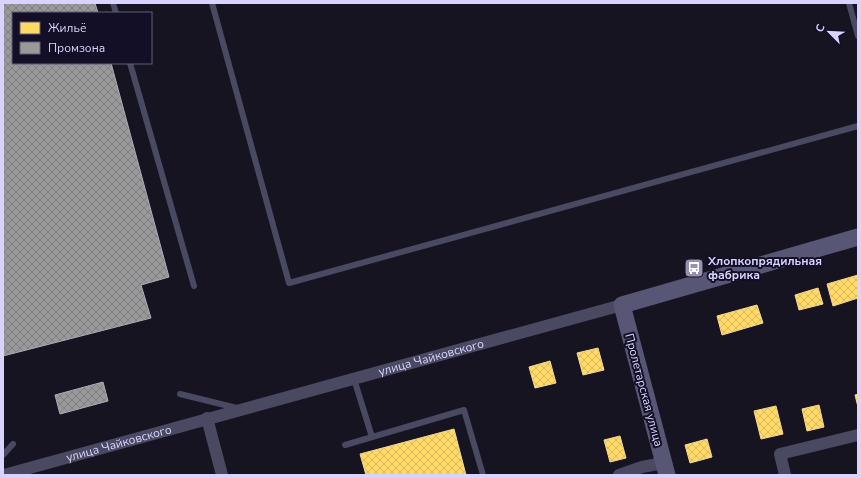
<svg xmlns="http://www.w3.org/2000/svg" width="861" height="478" viewBox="0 0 861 478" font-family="'Nunito Sans',sans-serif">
  <defs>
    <pattern id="homes-cross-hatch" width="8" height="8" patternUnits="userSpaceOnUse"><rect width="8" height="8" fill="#ffd966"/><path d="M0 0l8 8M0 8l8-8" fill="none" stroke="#d9ba61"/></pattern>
    <pattern id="industry-cross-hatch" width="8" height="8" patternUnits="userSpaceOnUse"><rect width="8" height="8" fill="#999"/><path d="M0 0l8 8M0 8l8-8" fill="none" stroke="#7f7e82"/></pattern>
  </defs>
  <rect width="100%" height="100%" fill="#161421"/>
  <path fill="url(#homes-cross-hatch)" stroke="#f4d894" d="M 858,275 L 858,298 L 833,306 L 827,284 Z
    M 818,288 L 823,304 L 799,310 L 795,295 Z
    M 757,305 L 763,323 L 722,335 L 717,316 Z
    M 598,348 L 604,370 L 583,375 L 577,353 Z
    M 550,361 L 556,383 L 535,388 L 529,367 Z
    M 858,394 L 858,407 L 855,395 Z
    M 819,405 L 824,427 L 807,431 L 802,409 Z
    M 776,406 L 783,434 L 761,439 L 754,411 Z
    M 454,429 L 466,475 L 366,475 L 360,454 Z
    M 620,436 L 626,458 L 610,462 L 604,440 Z
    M 707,439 L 712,457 L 690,463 L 685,445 Z"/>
  <path fill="url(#industry-cross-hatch)" stroke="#acabb8" d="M 3,3 L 95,3 L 98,13 L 13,13 L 13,63 L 111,63 L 169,277 L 141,285 L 151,318 L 3,356 Z
    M 103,382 L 108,401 L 60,414 L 55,395 Z"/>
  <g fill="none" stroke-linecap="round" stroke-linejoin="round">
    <path stroke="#4a4962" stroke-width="6" d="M 113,3 L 116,13
      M 212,3 L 289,283 L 858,126
      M 849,3 L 858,36
      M 130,63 L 194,286
      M 354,379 L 372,437
      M 180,394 L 237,408
      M 345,445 L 464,410 L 483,475
      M 3,455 L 13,444"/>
    <g stroke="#4a4962" stroke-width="12">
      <path d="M 207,418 L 222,475"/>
      <path id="s1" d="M 4,475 L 622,305"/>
      <path d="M 619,475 L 642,467 L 663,463"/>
      <path d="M 785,475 L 780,454 L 858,435"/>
    </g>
    <path stroke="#575674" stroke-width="17" d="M 667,475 L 622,305 L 858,237"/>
  </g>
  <defs>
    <symbol id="bus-square" viewBox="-11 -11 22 22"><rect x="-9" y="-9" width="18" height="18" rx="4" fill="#9591b1" stroke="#130f26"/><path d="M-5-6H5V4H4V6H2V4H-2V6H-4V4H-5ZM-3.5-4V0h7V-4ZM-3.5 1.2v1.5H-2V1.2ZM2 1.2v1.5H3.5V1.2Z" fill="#fff"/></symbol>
  </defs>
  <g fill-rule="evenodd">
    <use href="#bus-square" x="683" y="257" width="22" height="22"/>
  </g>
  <g text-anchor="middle" stroke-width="4" stroke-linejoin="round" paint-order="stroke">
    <g font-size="12" font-weight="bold" fill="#d9d4ff" stroke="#130f26" text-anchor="start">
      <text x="708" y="265">Хлопкопрядильная<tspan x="708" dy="14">фабрика</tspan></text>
    </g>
    <g font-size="12" fill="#d9d4ff" stroke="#130f26">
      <text dy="4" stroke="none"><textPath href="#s1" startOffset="443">улица Чайковского</textPath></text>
      <text transform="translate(644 390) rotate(75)" y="4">Пролетарская улица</text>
      <text dy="4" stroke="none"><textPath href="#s1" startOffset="119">улица Чайковского</textPath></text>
    </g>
  </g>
  <rect width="861" height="478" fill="none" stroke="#d9d4ff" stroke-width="8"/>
  <rect x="12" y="12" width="140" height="52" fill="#130f26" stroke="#625e7d"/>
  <rect x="20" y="22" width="20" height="12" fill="#ffd966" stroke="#625e7d"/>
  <text x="48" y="32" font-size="12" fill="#d9d4ff">Жильё</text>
  <rect x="20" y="42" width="20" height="12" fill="#999999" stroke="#625e7d"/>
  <text x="48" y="52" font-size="12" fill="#d9d4ff">Промзона</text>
  <g transform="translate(829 32) rotate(294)" stroke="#130f26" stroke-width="3" paint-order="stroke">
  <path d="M0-3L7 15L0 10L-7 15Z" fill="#d9d4ff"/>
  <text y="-6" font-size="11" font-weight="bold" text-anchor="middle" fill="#d9d4ff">С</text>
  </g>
</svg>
